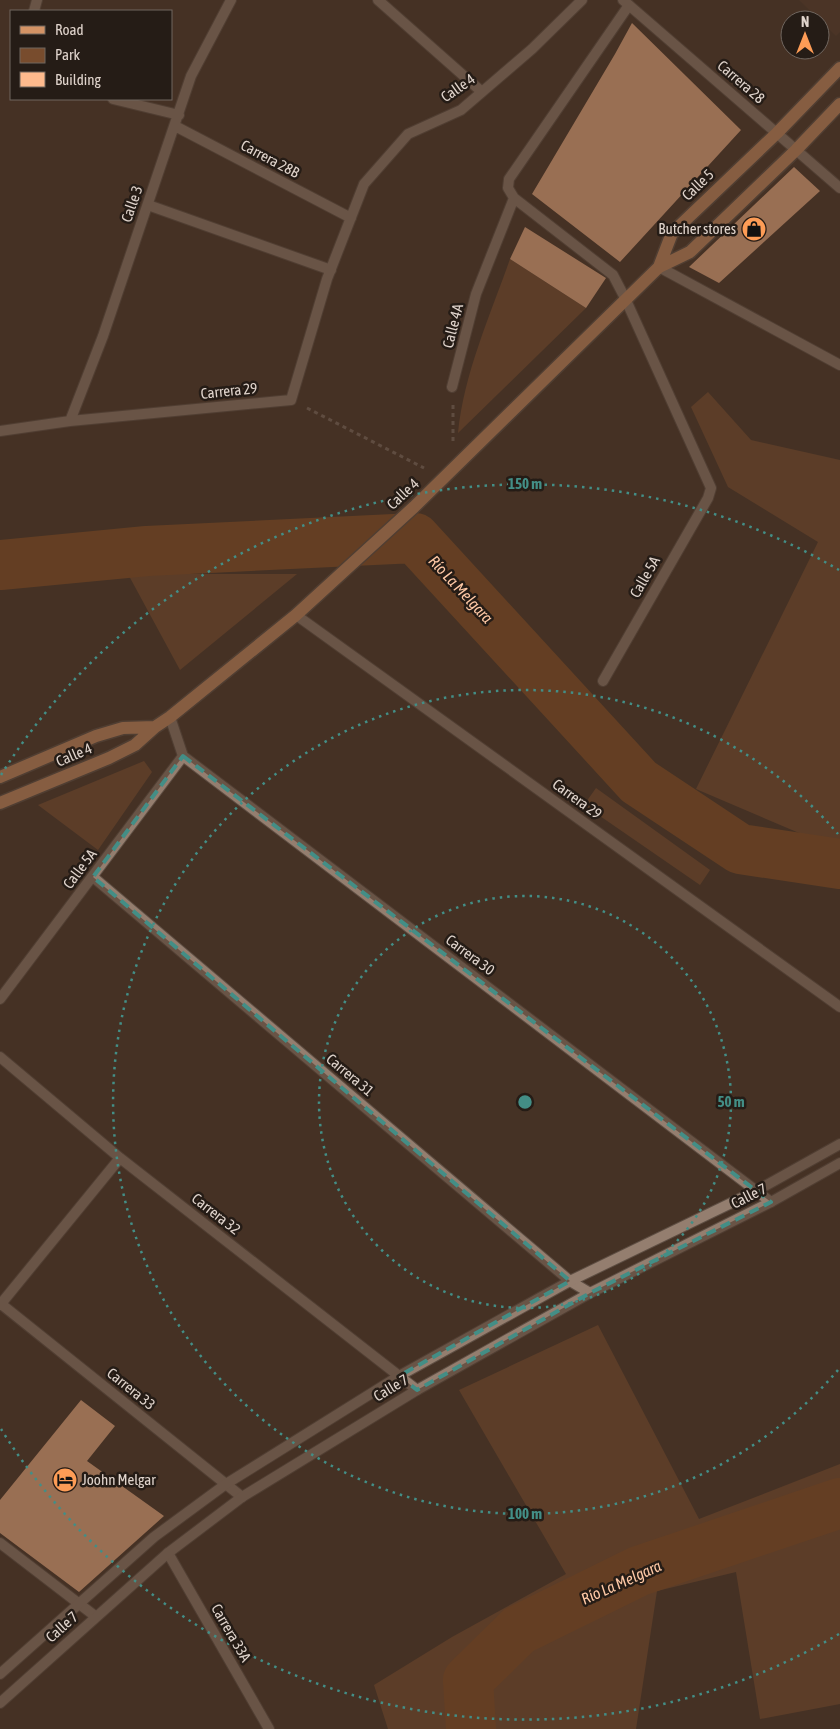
<svg xmlns="http://www.w3.org/2000/svg" width="840" height="1729" viewBox="0 0 840 1729" font-family="'Asap Condensed',sans-serif">
  <rect width="100%" height="100%" fill="#453225"/>
  <path fill="#523928" d="M 799,0 L 840,0 L 840,32 L 836,36 Z"/>
  <path fill="#784c2d" d="M 510,259 L 586,308 L 458,433 C 464,373 490,316 510,259 Z
    M 708,392 L 751,440 L 840,460 L 840,845 L 818,841 L 696,789 L 818,542 L 728,487 L 691,407 Z
    M 128,574 L 297,574 L 180,670 Z
    M 144,761 L 152,772 L 98,850 L 38,805 Z
    M 596,788 L 710,870 L 700,885 L 584,805 Z
    M 598,1325 L 699,1519 L 840,1464 L 840,1704 L 760,1719 L 736,1572 L 657,1591 L 636,1729 L 388,1729 L 374,1685 L 452,1637 L 566,1574 L 459,1390 Z"/>
  <g fill="none" stroke-linecap="round" stroke-linejoin="round">
    <path stroke="#8a4f22" stroke-width="50" d="M 0,565 L 147,551 L 415,538 L 639,782 L 740,849 L 840,864
      M 471,1729 L 468,1680 L 519,1630 L 639,1571 L 840,1503"/>
  </g>
  <path fill="#feba8d" d="M 632,23 L 741,130 L 620,262 L 532,194 L 615,54 Z
    M 794,167 L 820,191 L 719,283 L 689,267 Z
    M 525,227 L 606,278 L 586,308 L 510,259 Z
    M 81,1400 L 115,1426 L 87,1461 L 164,1516 L 79,1592 L 0,1533 L 0,1500 Z"/>
  <g fill="none" stroke-linecap="round" stroke-linejoin="round">
    <defs>
      <path id="minor" d="M 378,0 L 482,92
        M 623,0 L 840,188
        M 34,11 L 37,0
        M 113,99 L 179,115
        M 175,126 L 351,218
        M 148,205 L 331,270
        M 659,267 L 840,365
        M 452,387 L 476,294 L 514,198
        M 70,421 L 103,336 L 191,76 L 231,0
        M 0,431 L 70,421 L 291,400 L 327,279 L 364,184 L 408,134 L 461,110 L 532,49 L 582,0
        M 296,615 L 840,1007
        M 603,681 L 708,498 L 711,488 L 625,298 L 613,275 L 514,198 L 508,188 L 509,179 L 629,5
        M 170,717 L 183,756 L 771,1202
        M 93,877 L 570,1281 L 590,1293
        M 0,999 L 183,756
        M 0,1057 L 120,1158 L 417,1390
        M 1,1304 L 242,1497
        M 0,1305 L 120,1158
        M 0,1543 L 95,1616
        M 168,1553 L 269,1729"/>
      <path id="tertiary" d="M 0,1674 L 154,1537 L 226,1484 L 399,1376 L 570,1281 L 756,1191 L 840,1144
        M 0,1703 L 168,1553 L 242,1497 L 417,1390 L 590,1293 L 771,1202 L 840,1163"/>
      <path id="primary" d="M 659,267 L 672,233 L 777,133 L 840,68
        M 0,777 L 96,736 L 123,728 L 155,727
        M 0,803 L 109,758 L 135,745 L 155,727 L 170,717 L 296,615 L 414,507 L 659,267 L 690,252 L 796,150 L 840,104"/>
    </defs>
    <use href="#minor" stroke="#5e4e43" stroke-width="12"/>
    <use href="#tertiary" stroke="#5e4e43" stroke-width="12"/>
    <use href="#primary" stroke="#5e4e43" stroke-width="15"/>
    <path stroke="#7f6e63" stroke-width="3" stroke-dasharray="4 4" stroke-linecap="butt" d="M 453,405 L 453,441
      M 307,408 L 424,468"/>
    <use href="#minor" stroke="#947e6f" stroke-width="10"/>
    <use href="#tertiary" stroke="#947e6f" stroke-width="10"/>
    <use href="#primary" stroke="#d49365" stroke-width="12"/>
  </g>
  <path d="M0 0H840V1729H0ZM 183,756 L 771,1202 L 590,1293 L 417,1390 L 399,1376 L 570,1281 L 93,877 Z" fill="#453225" fill-opacity=".55" fill-rule="evenodd"/>
  <path fill="none" stroke="#438e86" stroke-width="4" stroke-dasharray="10 6" stroke-linejoin="round" d="M 183,756 L 771,1202 L 590,1293 L 417,1390 L 399,1376 L 570,1281 L 93,877 Z"/>
  <g fill="none" stroke="#438e86" stroke-width="2.5" stroke-dasharray="2.5 5">
    <circle cx="525" cy="1102" r="206"/>
    <path d="M838 1370A412 412 0 1 1 838 834"/>
    <path d="M839 1634A618 618 0 0 1 1 1429M1 775A618 618 0 0 1 839 570"/>
  </g>
  <defs>
    <symbol id="shop-disc" viewBox="-11 -11 22 22"><circle r="9.5" fill="#fd9c56" stroke="#251c16"/><path d="M-5-2.5h2.3a2.7 3.5 0 0 1 5.4 0H5L5.5 6h-11ZM-1.5-2.5h3a1.5 2.3 0 0 0-3 0Z" fill="#111"/></symbol>
    <symbol id="hotel-disc" viewBox="-11 -11 22 22"><circle r="9.5" fill="#fd9c56" stroke="#251c16"/><path d="M-6-4.5h1.5V1H6V5H4.5V3h-9V5H-6ZM-4 0a1.8 1.8 0 1 1 3.6 0ZM.5 0V-2.5h3Q6-2.5 6 0Z" fill="#111"/></symbol>
  </defs>
  <g fill-rule="evenodd">
    <use href="#shop-disc" x="740" y="215" width="28" height="28"/>
    <use href="#hotel-disc" x="51" y="1466" width="28" height="28"/>
  </g>
  <g text-anchor="middle" stroke-width="5" stroke-linejoin="round" paint-order="stroke">
    <g font-size="15" fill="#e0d4cc" stroke="#251c16">
      <text transform="translate(741 82) rotate(41)" y="5">Carrera 28</text>
      <text transform="translate(458 88) rotate(-35)" y="5">Calle 4</text>
      <text transform="translate(270 159) rotate(28)" y="5">Carrera 28B</text>
      <text transform="translate(698 185) rotate(-44)" y="5">Calle 5</text>
      <text transform="translate(132 204) rotate(-71)" y="5">Calle 3</text>
      <text transform="translate(453 326) rotate(-76)" y="5">Calle 4A</text>
      <text transform="translate(229 391) rotate(-6)" y="5">Carrera 29</text>
      <text transform="translate(403 494) rotate(-43)" y="5">Calle 4</text>
      <text transform="translate(645 577) rotate(-60)" y="5">Calle 5A</text>
      <text transform="translate(74 755) rotate(-23)" y="5">Calle 4</text>
      <text transform="translate(577 799) rotate(36)" y="5">Carrera 29</text>
      <text transform="translate(80 869) rotate(-53)" y="5">Calle 5A</text>
      <text transform="translate(470 955) rotate(37)" y="5">Carrera 30</text>
      <text transform="translate(350 1075) rotate(40)" y="5">Carrera 31</text>
      <text transform="translate(749 1196) rotate(-27)" y="5">Calle 7</text>
      <text transform="translate(216 1214) rotate(38)" y="5">Carrera 32</text>
      <text transform="translate(391 1388) rotate(-31)" y="5">Calle 7</text>
      <text transform="translate(131 1389) rotate(39)" y="5">Carrera 33</text>
      <text transform="translate(62 1627) rotate(-42)" y="5">Calle 7</text>
      <text transform="translate(231 1633) rotate(60)" y="5">Carrera 33A</text>
    </g>
    <g font-size="15" fill="#e0d4cc" stroke="#251c16" text-anchor="end">
      <text x="736" y="234">Butcher stores</text>
      <text x="82" y="1485" text-anchor="start">Joohn Melgar</text>
    </g>
    <g font-size="16" font-style="italic" fill="#ffc9a6" stroke="#251c16">
      <text transform="translate(461 589) rotate(47)" y="6">Río La Melgara</text>
      <text transform="translate(621 1582) rotate(-24)" y="6">Río La Melgara</text>
    </g>
  </g>
  <circle cx="525" cy="1102" r="8" fill="#438e86" stroke="#251c16" stroke-width="2.5"/>
  <g font-size="15" text-anchor="middle" font-weight="bold" fill="#438e86" stroke="#251c16" stroke-width="5" stroke-linejoin="round" paint-order="stroke">
    <text x="525" y="489">150 m</text>
    <text x="731" y="1107">50 m</text>
    <text x="525" y="1519">100 m</text>
  </g>
  <rect x="10" y="10" width="162" height="90" fill="#251c16" stroke="#70665f"/>
  <rect x="20" y="26" width="25" height="8" fill="#d49365" stroke="#70665f"/>
  <text x="55" y="35" font-size="15" fill="#e0d4cc">Road</text>
  <rect x="20" y="48" width="25" height="15" fill="#784c2d" stroke="#70665f"/>
  <text x="55" y="60" font-size="15" fill="#e0d4cc">Park</text>
  <rect x="20" y="72" width="25" height="15" fill="#feba8d" stroke="#70665f"/>
  <text x="55" y="85" font-size="15" fill="#e0d4cc">Building</text>
  <g transform="translate(805 35)"><circle r="24" fill="#251c16" stroke="#70665f"/>
  <path d="M0-4L9 19L0 12L-9 19Z" fill="#fd9c56"/>
  <text y="-8" font-size="14" font-weight="bold" text-anchor="middle" fill="#e0d4cc">N</text>
  </g>
</svg>
